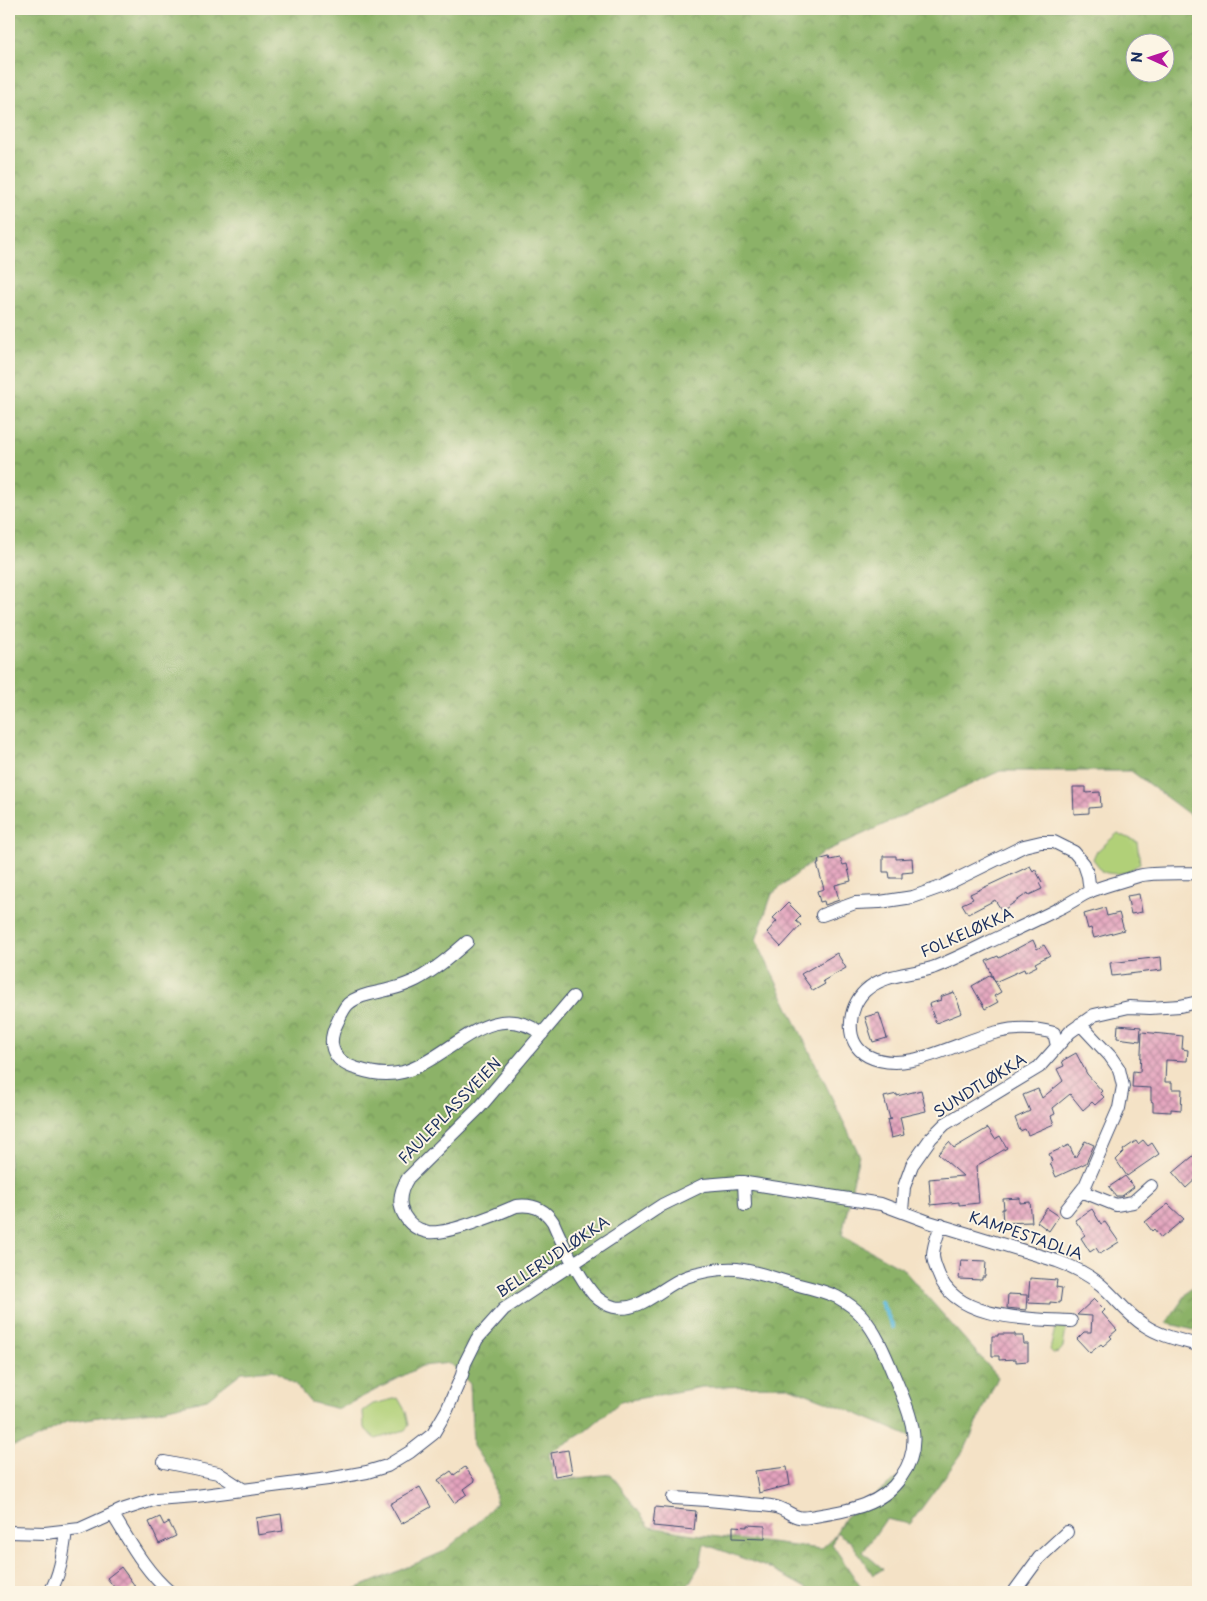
<svg xmlns="http://www.w3.org/2000/svg" width="1207" height="1601" viewBox="0 0 1207 1601" font-family="'Playpen Sans',sans-serif">
  <defs>
    <pattern id="forest-crowns" width="20" height="18" patternUnits="userSpaceOnUse" patternTransform="scale(1.25)"><rect width="20" height="18" fill="#8cb268"/><path d="M2 6a3 3 0 1 1 6 0M12 15a3 3 0 1 1 6 0" fill="none" stroke="#729159"/></pattern>
    <pattern id="building-cross-hatch" width="8" height="8" patternUnits="userSpaceOnUse" patternTransform="scale(1.25)"><rect width="8" height="8" fill="#e4a3bd"/><path d="M0 0l8 8M0 8l8-8" fill="none" stroke="#b8859d"/></pattern>
  </defs>
  <rect width="100%" height="100%" fill="#fcf5e5"/>
  <filter id="ink" filterUnits="userSpaceOnUse"><feTurbulence type="fractalNoise" baseFrequency=".02" numOctaves="2"/><feDisplacementMap in="SourceGraphic" scale="10" xChannelSelector="R" yChannelSelector="G"/><feConvolveMatrix kernelMatrix="1 2 1 2 8 2 1 2 1" color-interpolation-filters="sRGB"/></filter>
  <filter id="wash" filterUnits="userSpaceOnUse"><feTurbulence type="fractalNoise" baseFrequency=".0096" numOctaves="4" result="noise"/><feDisplacementMap in="SourceGraphic" scale="20" xChannelSelector="R" yChannelSelector="G"/><feGaussianBlur stdDeviation="1.12" result="paint"/><feColorMatrix in="noise" values="0 0 0 0 0 0 0 0 0 0 0 0 0 0 0 0 0 1.4 0 .05"/><feComposite in="paint" operator="in"/></filter>
  <g filter="url(#wash)">
    <rect width="100%" height="100%" fill="#f4e2c6"/>
    <path fill="#b1d078" stroke="#66806b" d="M 1118,833 L 1137,842 L 1140,863 C 1129,873 1117,876 1103,872 L 1093,859 L 1096,852 Z
      M 1055,1328 L 1066,1329 L 1063,1347 L 1059,1352 L 1053,1353 L 1050,1350 Z
      M 398,1398 L 406,1412 L 409,1425 L 405,1430 L 376,1439 L 364,1428 L 363,1411 L 373,1404 Z"/>
    <path fill="url(#forest-crowns)" stroke="#547063" fill-rule="evenodd" d="M 9,9 L 1198,9 L 1198,821 L 1131,771 L 1000,771 L 824,852 L 772,894 L 756,940 L 859,1154 L 842,1235 L 902,1268 L 998,1377 L 965,1449 L 910,1524 L 886,1519 L 863,1552 L 883,1569 L 873,1575 L 851,1542 L 836,1532 L 832,1544 L 864,1592 L 813,1592 L 769,1568 L 704,1544 L 700,1565 L 684,1592 L 348,1592 L 443,1552 L 482,1519 L 496,1502 L 492,1474 L 473,1446 L 470,1384 L 450,1363 L 422,1366 L 339,1409 L 310,1402 L 295,1384 L 274,1370 L 242,1372 L 207,1399 L 155,1411 L 106,1416 L 66,1422 L 32,1441 L 9,1447 ZM 1134,42 L 1164,42 L 1164,72 L 1134,72 ZM 786,1386 L 841,1407 L 918,1440 L 914,1466 L 845,1517 L 833,1538 L 821,1549 L 693,1534 L 650,1527 L 611,1474 L 554,1481 L 549,1453 L 583,1433 L 620,1402 L 702,1387 Z
      M 1198,1278 L 1198,1331 L 1166,1323 Z"/>
    <g fill="none" stroke-linecap="round" stroke-linejoin="round">
      <path stroke="#5dbadb" stroke-width="4.5" d="M 881,1302 L 893,1327"/>
    </g>
    <g id="blocks">
      <path fill="url(#building-cross-hatch)" d="M 1073,787 L 1086,787 L 1086,793 L 1100,792 L 1101,807 L 1089,808 L 1089,813 L 1074,814 Z
        M 883,856 L 896,856 L 896,859 L 912,858 L 913,872 L 902,873 L 902,878 L 890,878 L 889,872 L 883,872 Z
        M 829,857 L 830,860 L 840,858 L 843,865 L 847,864 L 851,881 L 835,885 L 839,900 L 825,905 L 824,901 L 820,902 L 817,891 L 824,889 L 817,864 L 819,864 L 818,860 Z
        M 1030,866 L 1033,871 L 1035,869 L 1042,882 L 1039,883 L 1042,889 L 1029,895 L 1028,893 L 1002,911 L 995,900 L 968,914 L 962,904 L 973,899 L 970,894 Z
        M 1139,894 L 1142,912 L 1131,914 L 1127,896 Z
        M 788,903 L 801,916 L 796,921 L 801,925 L 781,947 L 767,932 L 777,921 L 773,918 Z
        M 1105,908 L 1107,916 L 1119,913 L 1124,930 L 1094,938 L 1091,928 L 1088,929 L 1084,914 Z
        M 1033,940 L 1037,949 L 1044,945 L 1050,955 L 1035,963 L 1037,966 L 1025,972 L 1024,969 L 995,982 L 986,961 L 998,956 L 999,958 Z
        M 837,953 L 846,968 L 823,981 L 825,984 L 813,991 L 801,974 Z
        M 1161,957 L 1162,970 L 1112,976 L 1110,963 Z
        M 991,975 L 1001,992 L 994,996 L 998,1002 L 985,1009 L 972,986 Z
        M 954,992 L 962,1013 L 936,1023 L 929,1004 L 941,1000 L 940,997 Z
        M 879,1013 L 887,1038 L 873,1042 L 865,1017 Z
        M 1118,1025 L 1141,1027 L 1140,1041 L 1117,1038 Z
        M 1142,1032 L 1183,1036 L 1182,1049 L 1188,1050 L 1187,1061 L 1166,1060 L 1165,1082 L 1172,1082 L 1172,1089 L 1182,1089 L 1181,1110 L 1171,1109 L 1171,1112 L 1153,1111 L 1153,1102 L 1151,1101 L 1151,1088 L 1132,1087 L 1133,1071 L 1140,1072 Z
        M 1076,1053 L 1087,1074 L 1102,1091 L 1100,1093 L 1104,1097 L 1095,1105 L 1092,1102 L 1083,1110 L 1070,1094 L 1053,1108 L 1055,1114 L 1051,1116 L 1054,1124 L 1028,1135 L 1025,1129 L 1020,1131 L 1015,1118 L 1030,1111 L 1023,1095 L 1038,1089 L 1042,1098 L 1063,1081 L 1057,1069 L 1064,1066 L 1062,1061 Z
        M 921,1090 L 926,1111 L 900,1117 L 904,1135 L 891,1138 L 887,1120 L 892,1119 L 890,1119 L 884,1097 L 897,1094 L 897,1096 Z
        M 988,1128 L 995,1139 L 1000,1136 L 1007,1148 L 976,1166 L 979,1203 L 959,1205 L 959,1202 L 931,1205 L 929,1179 L 963,1176 L 938,1154 L 949,1142 L 954,1148 Z
        M 1143,1140 L 1148,1146 L 1152,1143 L 1159,1154 L 1127,1176 L 1116,1160 L 1124,1152 L 1123,1150 L 1136,1141 L 1138,1144 Z
        M 1085,1141 L 1094,1145 L 1086,1163 L 1056,1177 L 1050,1163 L 1052,1161 L 1049,1154 L 1069,1145 L 1075,1158 Z
        M 1198,1152 L 1198,1177 L 1186,1188 L 1173,1173 Z
        M 1125,1176 L 1134,1187 L 1122,1196 L 1116,1196 L 1109,1187 Z
        M 1020,1198 L 1020,1203 L 1030,1202 L 1032,1222 L 1003,1223 L 1002,1209 L 1004,1209 L 1003,1199 Z
        M 1168,1204 L 1184,1219 L 1161,1238 L 1154,1229 L 1152,1231 L 1145,1222 Z
        M 1047,1208 L 1059,1216 L 1049,1231 L 1037,1222 Z
        M 1092,1209 L 1101,1224 L 1105,1222 L 1119,1242 L 1100,1254 L 1096,1248 L 1090,1252 L 1081,1238 L 1085,1235 L 1075,1220 Z
        M 961,1260 L 986,1261 L 985,1277 L 982,1277 L 982,1280 L 959,1279 Z
        M 1030,1278 L 1057,1280 L 1056,1287 L 1062,1288 L 1060,1303 L 1050,1302 L 1050,1304 L 1028,1303 Z
        M 1008,1294 L 1027,1295 L 1026,1310 L 1007,1308 Z
        M 1094,1299 L 1105,1310 L 1102,1313 L 1117,1330 L 1110,1336 L 1112,1338 L 1103,1346 L 1101,1344 L 1090,1353 L 1077,1339 L 1084,1332 L 1091,1332 L 1092,1316 L 1077,1315 Z
        M 998,1334 L 1015,1334 L 1015,1336 L 1023,1336 L 1024,1344 L 1028,1344 L 1028,1361 L 1016,1362 L 1016,1359 L 999,1360 L 999,1356 L 992,1356 L 992,1336 L 998,1336 Z
        M 568,1450 L 572,1473 L 555,1476 L 551,1453 Z
        M 465,1467 L 475,1481 L 464,1489 L 467,1494 L 454,1503 L 438,1480 L 451,1471 L 454,1475 Z
        M 787,1467 L 790,1485 L 759,1493 L 755,1471 Z
        M 420,1487 L 431,1507 L 401,1524 L 390,1504 Z
        M 655,1507 L 696,1511 L 694,1530 L 653,1526 Z
        M 281,1514 L 283,1531 L 258,1535 L 256,1518 Z
        M 160,1517 L 164,1525 L 169,1522 L 176,1536 L 159,1544 L 149,1522 Z
        M 747,1525 L 765,1526 L 765,1539 L 733,1538 L 733,1526 L 747,1527 Z
        M 121,1567 L 135,1586 L 126,1592 L 118,1592 L 107,1578 Z"/>
    </g>
  </g>
  <g filter="url(#ink)">
    <use href="#blocks" fill-opacity="0" stroke="#3c4a6e" stroke-width="1"/>
    <g fill="none" stroke-linecap="round" stroke-linejoin="round">
      <defs>
        <path id="minor" d="M 822,915 L 855,903 L 880,902 L 913,897 L 941,887 L 1024,846 L 1041,842 L 1054,842 L 1074,852 L 1084,864 L 1088,876 L 1090,892
          M 467,942 C 451,956 435,970 416,980 C 408,984 399,987 391,989 C 377,993 359,994 348,1004 C 343,1009 340,1017 337,1023 C 333,1031 330,1040 333,1049 C 337,1061 347,1066 358,1069 C 373,1074 387,1076 403,1072 C 450,1059 491,995 542,1034
          M 573,997 L 480,1107 L 408,1178 C 401,1189 397,1202 404,1215 C 409,1224 417,1230 428,1232 C 447,1235 498,1214 516,1206 C 532,1204 544,1208 553,1222 C 561,1241 580,1279 594,1295 C 599,1300 607,1305 614,1307 C 641,1313 662,1286 686,1277 C 702,1271 719,1268 737,1269 C 755,1271 773,1278 791,1283 C 806,1287 822,1290 837,1297 C 846,1302 855,1308 862,1316 C 880,1337 889,1365 900,1390 C 913,1420 922,1448 901,1477 C 880,1508 844,1511 809,1517 C 794,1520 790,1511 776,1507 C 768,1505 757,1505 749,1504 C 723,1501 698,1499 673,1498
          M 1057,1046 L 1054,1033 C 1035,1028 1017,1027 998,1032 C 959,1040 907,1076 868,1056 C 843,1043 848,1007 865,991 C 883,974 909,975 932,968 C 951,961 969,952 987,943 C 1010,932 1035,921 1058,909 C 1069,904 1080,896 1091,891 C 1106,885 1123,881 1138,876 C 1153,872 1181,874 1198,873
          M 744,1182 L 745,1205
          M 1081,1191 L 1116,1205 L 1133,1202 L 1151,1186
          M 1066,1210 L 1085,1186 L 1119,1108 L 1123,1086 L 1119,1069 L 1110,1056 L 1080,1024
          M 902,1211 L 904,1187 L 912,1165 L 931,1138 L 945,1124 L 1039,1067 L 1070,1032 L 1094,1015 L 1129,1007 L 1150,1008 L 1180,1006 L 1198,1002
          M 941,1225 C 938,1234 933,1246 933,1255 C 933,1261 936,1268 938,1273 C 954,1320 1030,1319 1071,1321
          M 164,1462 L 218,1473 L 244,1490
          M 113,1515 C 130,1542 145,1571 170,1592
          M 9,1532 L 45,1533 L 80,1529 L 122,1510 L 156,1499 L 196,1496 L 328,1479 L 367,1472 L 387,1466 L 410,1452 L 433,1434 L 447,1410 L 462,1375 L 465,1363 L 477,1339 L 504,1309 L 662,1205 L 703,1185 L 740,1182 L 881,1204 L 929,1222 L 1057,1261 C 1074,1267 1088,1274 1101,1285 C 1116,1298 1127,1314 1144,1325 C 1160,1336 1180,1340 1198,1345
          M 50,1592 C 61,1573 63,1552 66,1531
          M 1014,1592 L 1039,1558 L 1067,1532"/>
      </defs>
      <use href="#minor" stroke="#3c4a6e" stroke-width="14"/>
      <use href="#minor" stroke="#fff" stroke-width="12"/>
    </g>
  </g>
  <g text-anchor="middle" stroke-width="4" stroke-linejoin="round" paint-order="stroke">
    <g font-size="15" fill="#1b2f5e" stroke="#fcf5e5">
      <text transform="translate(967 933) rotate(-24)" y="5">FOLKELØKKA</text>
      <text transform="translate(980 1086) rotate(-32)" y="5">SUNDTLØKKA</text>
      <text transform="translate(450 1111) rotate(-46)" y="5">FAULEPLASSVEIEN</text>
      <text transform="translate(1026 1236) rotate(19)" y="5">KAMPESTADLIA</text>
      <text transform="translate(553 1257) rotate(-34)" y="5">BELLERUDLØKKA</text>
    </g>
  </g>
  <rect width="1207" height="1601" fill="none" stroke="#fcf5e5" stroke-width="30"/>
  <g transform="translate(1150 58) rotate(273)"><circle r="24" fill="#fcf5e5" stroke="#a2a6af"/>
  <path d="M0-4L9 19L0 12L-9 19Z" fill="#b5179e"/>
  <text y="-8" font-size="14" font-weight="bold" text-anchor="middle" fill="#1b2f5e">N</text>
  </g>
</svg>
